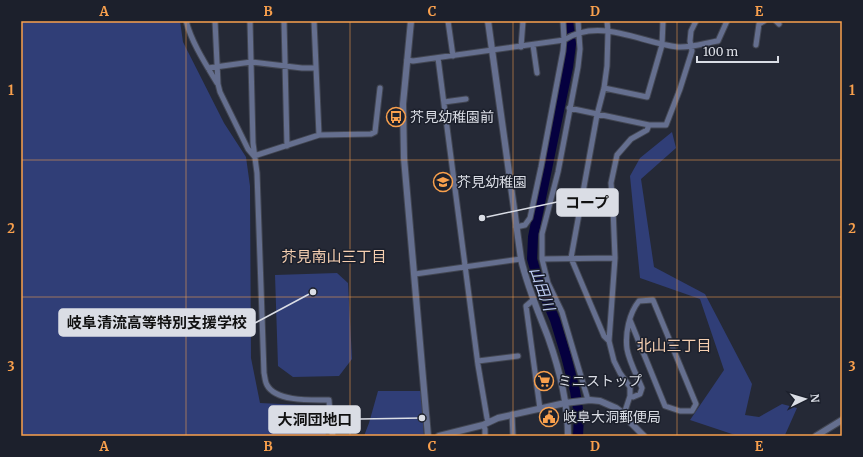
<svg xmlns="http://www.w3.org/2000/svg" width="863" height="457" viewBox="0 0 863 457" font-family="Merriweather,'Noto Sans JP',serif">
  <rect width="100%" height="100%" fill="#252936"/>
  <path fill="#303e77" d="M 21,21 L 180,21 L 183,42 L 224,123 L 246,157 L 250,186 L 251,358 L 260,403 L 322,406 L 326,436 L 21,436 Z
    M 672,132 L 676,148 L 641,179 L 654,267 L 705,294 L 752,384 L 745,415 L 759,417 L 782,404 L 797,408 L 785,435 L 738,436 L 690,420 L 724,370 L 700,299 L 640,278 L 630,176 L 640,158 Z
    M 337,273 L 348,283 L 352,359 L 339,376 L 293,377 L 278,366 L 275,275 Z
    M 378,391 L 421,391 L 424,436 L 364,436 L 369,423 Z"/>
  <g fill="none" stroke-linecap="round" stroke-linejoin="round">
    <path stroke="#05003f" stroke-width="10" d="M 568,21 L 571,44 L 568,67 L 533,237 L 532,259 L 538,280 L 555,320 L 566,356 L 575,391 L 579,415 L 578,436"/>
    <defs>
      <path id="minor" d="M 186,21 C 192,43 205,63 217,83
        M 215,21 L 218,84 L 220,92 L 248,149 L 254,156
        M 250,21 L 253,143 L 257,173 L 264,373 C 265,377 265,382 267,385 C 276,402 313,400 329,400 L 331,429 L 333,436
        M 284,21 L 287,146
        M 314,21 L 319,135
        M 448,21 L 453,56
        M 578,21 L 580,49 L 578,67 L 558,172 L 542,234 L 542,259 L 548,283 L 562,312 L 588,400
        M 607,21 L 608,31 L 607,66 L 604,88 L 597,115 L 571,258 L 604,336 L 609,341
        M 776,21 L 779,24
        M 533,45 L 537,73
        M 756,45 L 759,24 L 764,21
        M 521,47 L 523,21
        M 438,58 L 478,365 L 487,418 L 488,421
        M 407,60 L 413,61 L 564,40 C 600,17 641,43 678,47 C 689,48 706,43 718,41 L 727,21
        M 208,68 L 251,62 L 302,68 L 316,68
        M 604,88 L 647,97 L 662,45 L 663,21
        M 444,102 L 466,99
        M 569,108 L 649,125 L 666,125 L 680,89 L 692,51 L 690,41 L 691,31 L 696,21
        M 254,156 L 319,135 L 371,134 L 375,132 L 380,88
        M 580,203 L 613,208
        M 516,227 L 525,225 L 530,218 L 541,167 L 563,51 L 564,40 L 563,21
        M 542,259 L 615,258
        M 415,274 L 521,259
        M 533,300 L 526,306 L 540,409
        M 478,361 L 518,356
        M 630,396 L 633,397 L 640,394 L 642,388 C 637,376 629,361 627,349 C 625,334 629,313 639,301 L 653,300 L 696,404 L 692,411 L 680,411 L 665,406 L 630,320
        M 512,414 L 513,436
        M 624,414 L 630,396 L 630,387 L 620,373 L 614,361 L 609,341 L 615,258 L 613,208 L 611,183 L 617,155 L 631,139 L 647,130 L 649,125
        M 483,425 L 485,429 L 485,436"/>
      <path id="tertiary" d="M 411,21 L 403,104 L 404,158 L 428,436
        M 488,21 L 521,259 C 527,286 538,311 548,337 C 559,368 568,403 568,436
        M 439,436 L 483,425 L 498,418 L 565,403 L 590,400 L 600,401 L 616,408 L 624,414 L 631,423 L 644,436
        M 816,436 L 842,420"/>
    </defs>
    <use href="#minor" stroke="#424652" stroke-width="7"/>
    <use href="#tertiary" stroke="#424652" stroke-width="8"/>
    <use href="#minor" stroke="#656f8f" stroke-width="5"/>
    <use href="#tertiary" stroke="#656f8f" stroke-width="6"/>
  </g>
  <path fill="none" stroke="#f9a04d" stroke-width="1" stroke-opacity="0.55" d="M 186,21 L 186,436M 350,21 L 350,436M 513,21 L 513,436M 677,21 L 677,436M 21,160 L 842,160M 21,297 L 842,297"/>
  <defs>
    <symbol id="bus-ring" viewBox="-11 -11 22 22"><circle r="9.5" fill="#1c202c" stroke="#f9a04d" stroke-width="1.5"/><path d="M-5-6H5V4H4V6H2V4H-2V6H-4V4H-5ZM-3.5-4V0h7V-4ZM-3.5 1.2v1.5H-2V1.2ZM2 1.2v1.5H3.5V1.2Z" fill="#f9a04d"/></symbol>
    <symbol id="school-ring" viewBox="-11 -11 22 22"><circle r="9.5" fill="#1c202c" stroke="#f9a04d" stroke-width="1.5"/><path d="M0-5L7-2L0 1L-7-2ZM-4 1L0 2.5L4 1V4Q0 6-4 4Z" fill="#f9a04d"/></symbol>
    <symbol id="supermarket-ring" viewBox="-11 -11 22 22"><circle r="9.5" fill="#1c202c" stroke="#f9a04d" stroke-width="1.5"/><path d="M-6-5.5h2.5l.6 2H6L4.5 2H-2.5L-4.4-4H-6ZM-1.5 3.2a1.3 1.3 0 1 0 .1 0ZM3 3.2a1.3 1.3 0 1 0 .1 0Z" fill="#f9a04d"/></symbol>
    <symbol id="civic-ring" viewBox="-11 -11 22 22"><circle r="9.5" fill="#1c202c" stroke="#f9a04d" stroke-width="1.5"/><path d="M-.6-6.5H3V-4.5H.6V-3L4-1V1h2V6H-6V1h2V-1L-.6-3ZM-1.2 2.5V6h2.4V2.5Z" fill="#f9a04d"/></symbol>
  </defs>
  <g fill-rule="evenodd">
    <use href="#bus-ring" x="385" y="106" width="22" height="22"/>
    <use href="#school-ring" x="432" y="171" width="22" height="22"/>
    <use href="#supermarket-ring" x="533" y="370" width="22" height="22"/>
    <use href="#civic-ring" x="538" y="406" width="22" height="22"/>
  </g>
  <g text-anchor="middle" stroke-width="3" stroke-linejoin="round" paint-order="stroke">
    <g font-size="14" fill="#dadde5" stroke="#1c202c" text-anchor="start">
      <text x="410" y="122">芥見幼稚園前</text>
      <text x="457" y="187">芥見幼稚園</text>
      <text x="558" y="386">ミニストップ</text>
      <text x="563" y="422">岐阜大洞郵便局</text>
    </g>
    <g font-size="15" fill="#f7d0b1" stroke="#1c202c">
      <text x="334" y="262">芥見南山三丁目</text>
      <text x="674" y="351">北山三丁目</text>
    </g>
    <g font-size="15" font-style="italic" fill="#bdcbf2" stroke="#1c202c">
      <text transform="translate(542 289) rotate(70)" y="5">山田川</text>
    </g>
  </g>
  <path fill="none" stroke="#dadde5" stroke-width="1.5" d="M482 218L557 202M313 292L255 323M422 418L360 419"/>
  <g fill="#dadde5" stroke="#1c202c" stroke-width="1.5">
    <circle cx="482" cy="218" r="4"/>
    <circle cx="313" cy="292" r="4"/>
    <circle cx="422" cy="418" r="4"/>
  </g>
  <g fill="#dadde5" stroke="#dadde5" stroke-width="1.5">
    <rect x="557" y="189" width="61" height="27" rx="4"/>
    <rect x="59" y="309" width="196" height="27" rx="4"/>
    <rect x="269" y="406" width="91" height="27" rx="4"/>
  </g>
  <g font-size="15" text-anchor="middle" font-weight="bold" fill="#111">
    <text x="587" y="208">コープ</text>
    <text x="157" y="328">岐阜清流高等特別支援学校</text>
    <text x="315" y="425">大洞団地口</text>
  </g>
  <rect width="863" height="457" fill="none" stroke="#1c202c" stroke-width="44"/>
  <g transform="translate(805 399) rotate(85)" stroke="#1c202c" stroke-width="3" paint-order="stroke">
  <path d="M0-3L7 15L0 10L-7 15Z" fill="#dadde5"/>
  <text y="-6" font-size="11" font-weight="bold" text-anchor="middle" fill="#dadde5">N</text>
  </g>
  <path d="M697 56v6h81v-6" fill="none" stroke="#dadde5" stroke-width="2"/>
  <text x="703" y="56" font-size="12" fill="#dadde5" stroke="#1c202c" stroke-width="3" paint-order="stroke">100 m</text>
  <rect x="22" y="22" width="819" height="413" fill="none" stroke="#f9a04d" stroke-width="1.5"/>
  <g font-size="13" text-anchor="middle" font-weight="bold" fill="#f9a04d">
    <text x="104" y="16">A</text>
    <text x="268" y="16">B</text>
    <text x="432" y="16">C</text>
    <text x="595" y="16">D</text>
    <text x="759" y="16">E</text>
    <text x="11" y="95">1</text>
    <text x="852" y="95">1</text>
    <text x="11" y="233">2</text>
    <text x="852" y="233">2</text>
    <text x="11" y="371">3</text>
    <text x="852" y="371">3</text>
    <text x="104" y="451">A</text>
    <text x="268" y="451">B</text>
    <text x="432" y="451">C</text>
    <text x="595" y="451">D</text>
    <text x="759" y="451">E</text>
  </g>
</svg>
